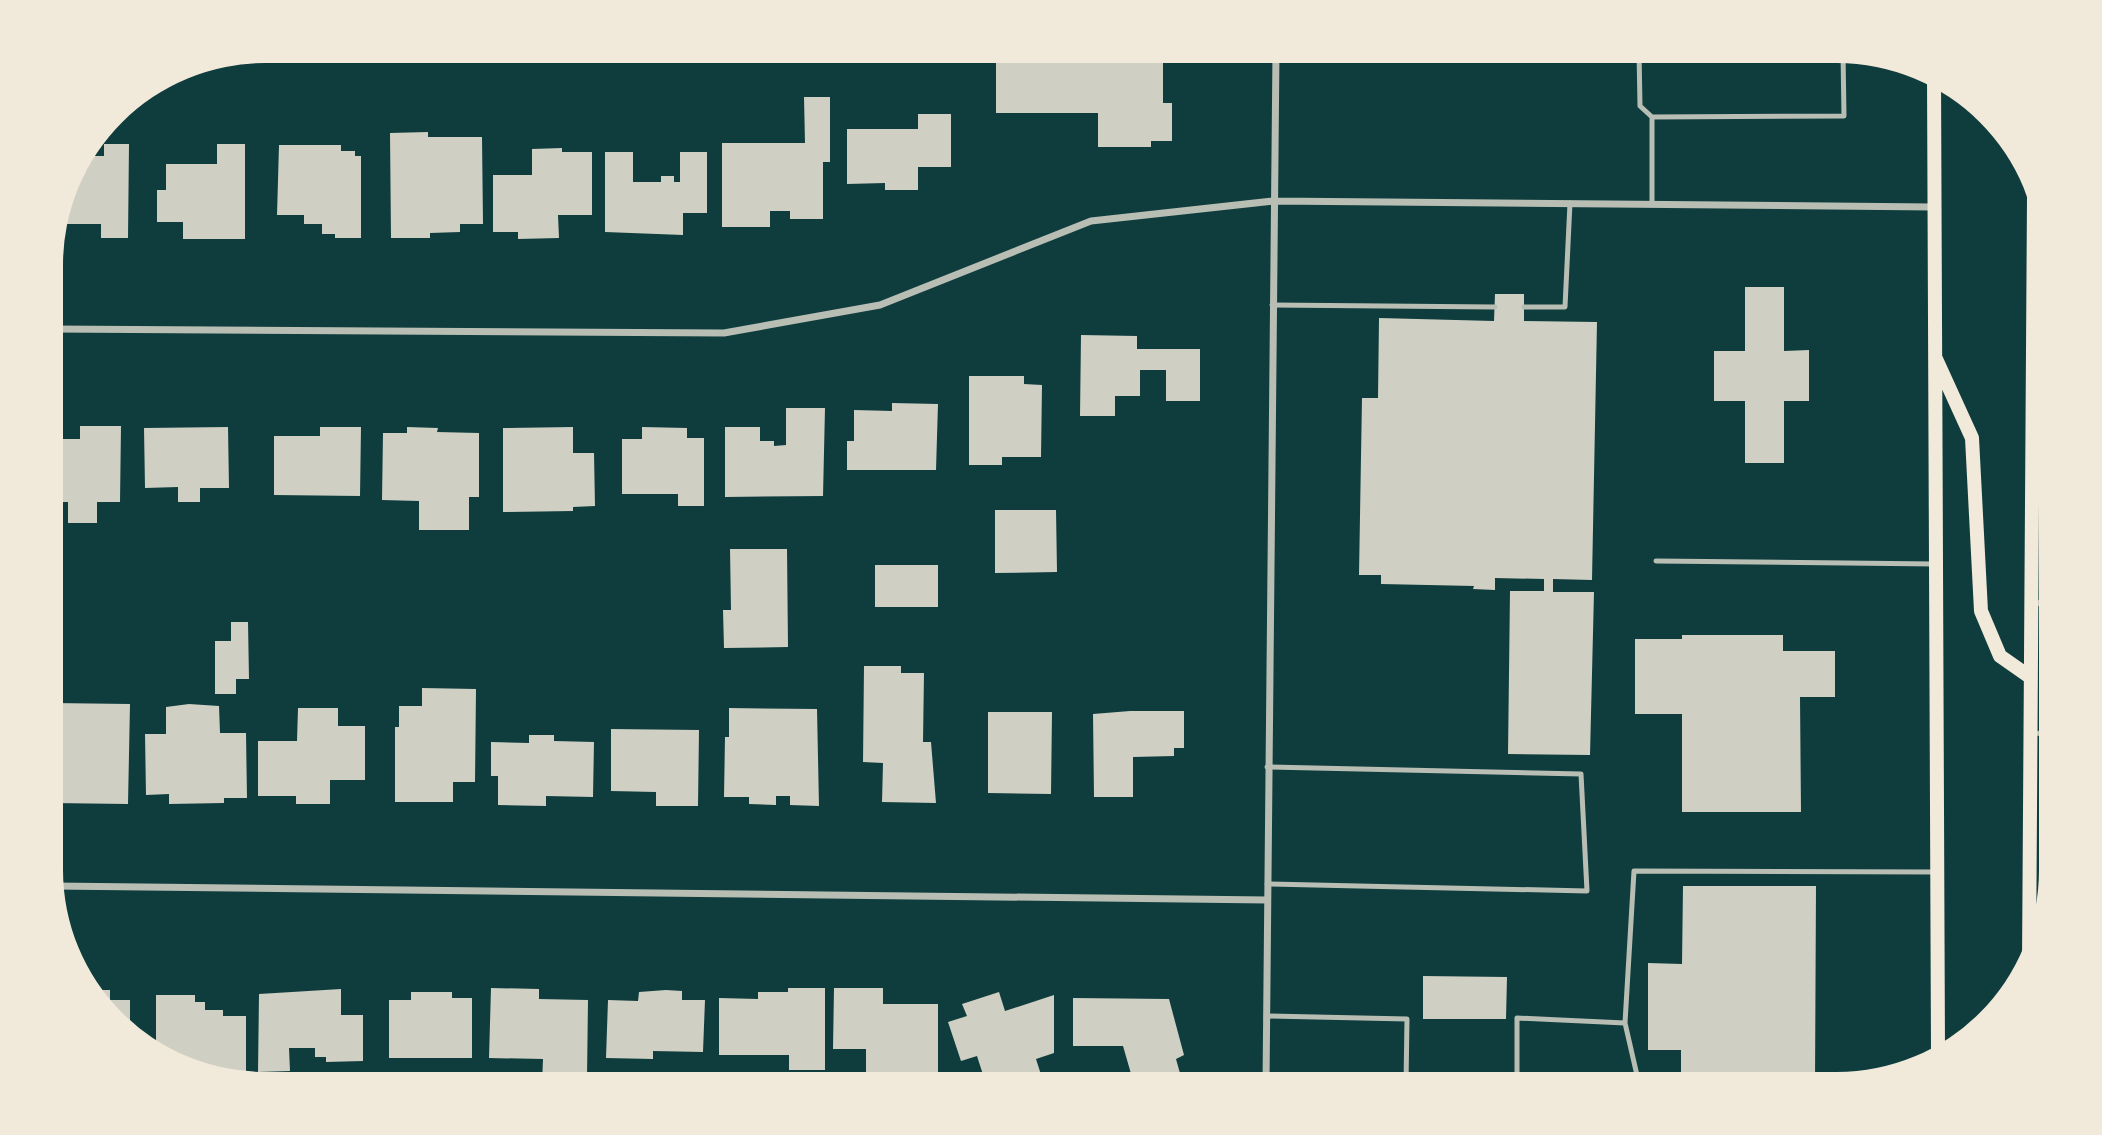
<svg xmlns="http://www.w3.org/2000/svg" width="2102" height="1135" viewBox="0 0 2102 1135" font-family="'Titillium Web',sans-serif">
  <rect width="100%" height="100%" fill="#0f3d3e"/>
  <path fill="#cfcfc3" d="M 1657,51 L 1787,51 L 1787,56 L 1657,55 Z
    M 996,55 L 1030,55 L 1030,61 L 1163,61 L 1163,103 L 1172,103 L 1172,141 L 1151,141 L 1151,147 L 1098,147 L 1098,113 L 996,113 Z
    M 804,97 L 830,97 L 830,162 L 823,162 L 823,219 L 790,219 L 790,211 L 770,211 L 770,227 L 722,227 L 722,143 L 805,143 Z
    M 918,114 L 951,114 L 951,167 L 918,167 L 918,190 L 885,190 L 885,183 L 847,184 L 847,129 L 918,129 Z
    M 428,132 L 428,137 L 482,137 L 483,224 L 460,224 L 460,232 L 430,233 L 430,238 L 391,238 L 390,133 Z
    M 104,144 L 129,144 L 128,238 L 101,238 L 101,224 L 58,224 L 73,170 L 83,156 L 104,156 Z
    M 217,144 L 245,144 L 245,239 L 183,239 L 183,222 L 157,222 L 157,190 L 166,190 L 166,164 L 217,164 Z
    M 279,145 L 341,145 L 341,151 L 355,151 L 355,156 L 361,156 L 361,238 L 335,238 L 335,234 L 322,234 L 322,224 L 304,224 L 304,215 L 277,215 Z
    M 562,148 L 562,152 L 592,152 L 592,215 L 558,215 L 559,238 L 518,239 L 518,232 L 493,232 L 493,175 L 532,175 L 532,149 Z
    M 605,152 L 633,152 L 633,182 L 661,182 L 661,176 L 674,176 L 674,182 L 680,182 L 680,152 L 707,152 L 707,213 L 683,213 L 683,235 L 605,232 Z
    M 1745,287 L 1784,287 L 1784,351 L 1809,350 L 1809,401 L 1784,401 L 1784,463 L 1745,463 L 1745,401 L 1714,401 L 1714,351 L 1745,351 Z
    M 1495,294 L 1524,294 L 1524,321 L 1597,322 L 1592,580 L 1553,579 L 1553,592 L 1594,592 L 1590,755 L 1508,754 L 1510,591 L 1544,591 L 1544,579 L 1495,578 L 1495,590 L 1473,589 L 1474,586 L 1381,584 L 1381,575 L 1359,575 L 1362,398 L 1378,398 L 1379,318 L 1494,321 Z
    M 1081,335 L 1137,336 L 1137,349 L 1200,349 L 1200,401 L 1166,401 L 1166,370 L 1140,370 L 1140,396 L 1115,396 L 1115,416 L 1080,416 Z
    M 969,376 L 1024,376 L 1024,384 L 1042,385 L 1041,457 L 1002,457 L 1002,465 L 969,465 Z
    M 892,403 L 938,404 L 936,470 L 847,470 L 847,441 L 854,441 L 854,410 L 892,411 Z
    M 786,408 L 825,408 L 823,496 L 725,497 L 725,427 L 760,427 L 760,441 L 774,441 L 774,446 L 786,445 Z
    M 80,426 L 121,426 L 120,502 L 97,502 L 97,523 L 68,523 L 68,502 L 52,502 L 52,439 L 80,439 Z
    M 228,427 L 229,488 L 200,488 L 200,502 L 178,502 L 178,487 L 145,488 L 144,428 Z
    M 320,427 L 361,427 L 360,496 L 274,495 L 274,436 L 320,436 Z
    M 407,427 L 438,428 L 437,432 L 479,433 L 479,497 L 469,497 L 469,530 L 419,530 L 419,501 L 382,500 L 383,433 L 407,433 Z
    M 573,427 L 573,453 L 594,453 L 595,506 L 573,507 L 573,511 L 503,512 L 503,428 Z
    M 642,427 L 687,428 L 687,438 L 704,438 L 704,506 L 678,506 L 678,494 L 622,494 L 622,439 L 642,439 Z
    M 995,510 L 1056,510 L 1057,572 L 995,573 Z
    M 730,549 L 787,549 L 788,647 L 724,648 L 723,610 L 731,610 Z
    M 875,565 L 938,565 L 938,607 L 875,607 Z
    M 231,622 L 248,622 L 249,679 L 236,679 L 236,694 L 215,694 L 215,641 L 231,641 Z
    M 1682,635 L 1783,635 L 1783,651 L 1835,651 L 1835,697 L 1800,697 L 1801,812 L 1682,812 L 1682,714 L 1635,714 L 1635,639 L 1682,639 Z
    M 864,666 L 901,666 L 901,673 L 924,673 L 923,742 L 931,742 L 936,803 L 882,802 L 883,763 L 863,762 Z
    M 422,688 L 476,689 L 475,782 L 453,782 L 453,802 L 395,802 L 395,727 L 399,727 L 399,706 L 422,706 Z
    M 52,703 L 130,704 L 128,804 L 52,803 Z
    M 189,704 L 219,706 L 220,733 L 246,733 L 247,798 L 224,798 L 224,803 L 169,804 L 169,794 L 146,795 L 145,734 L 166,734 L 166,707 Z
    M 298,708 L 338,708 L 338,726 L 365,726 L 365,780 L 330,780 L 330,804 L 296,804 L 296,796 L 258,796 L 258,741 L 297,741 Z
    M 729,708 L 817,709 L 819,806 L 790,805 L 790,796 L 776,796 L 776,805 L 749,804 L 749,797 L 724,797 L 725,737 L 729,737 Z
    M 1130,711 L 1184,711 L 1184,748 L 1174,748 L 1174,756 L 1133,757 L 1133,797 L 1094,797 L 1093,714 Z
    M 988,712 L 1052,712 L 1051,794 L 988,793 Z
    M 611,729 L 699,730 L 698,806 L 656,806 L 656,792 L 611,791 Z
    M 529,735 L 554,735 L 554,741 L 594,742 L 593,797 L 546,796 L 546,806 L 498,805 L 498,776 L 491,776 L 491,742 L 529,743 Z
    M 1683,886 L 1816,886 L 1815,1084 L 1681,1084 L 1681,1050 L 1648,1050 L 1648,963 L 1682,964 Z
    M 1423,976 L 1507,977 L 1506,1019 L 1423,1019 Z
    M 491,988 L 539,989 L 539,999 L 588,1000 L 587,1078 L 581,1078 L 581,1084 L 542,1084 L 543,1059 L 489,1058 Z
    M 788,988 L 825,988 L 825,1070 L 789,1070 L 789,1055 L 719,1055 L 719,998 L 758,999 L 758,992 L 788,992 Z
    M 834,988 L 883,988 L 883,1004 L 938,1004 L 938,1073 L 866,1073 L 866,1049 L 833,1049 Z
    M 341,989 L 341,1015 L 363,1015 L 363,1061 L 326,1062 L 326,1057 L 315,1057 L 315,1048 L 289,1048 L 290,1071 L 258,1072 L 259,994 Z
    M 91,990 L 110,990 L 110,1000 L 130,1000 L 130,1030 L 95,1000 Z
    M 666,990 L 682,991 L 682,1000 L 705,1000 L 703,1052 L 653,1051 L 653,1059 L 606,1058 L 608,1000 L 638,1001 L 639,992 Z
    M 411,992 L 452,992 L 452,998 L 472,998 L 472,1058 L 389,1058 L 389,1000 L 411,1000 Z
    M 999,992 L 1005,1011 L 1054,995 L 1054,1053 L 1036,1059 L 1044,1084 L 986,1084 L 977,1056 L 961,1061 L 948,1022 L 967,1016 L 962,1004 Z
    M 156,995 L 195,995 L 195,1002 L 205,1002 L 205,1010 L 223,1010 L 223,1016 L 246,1016 L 246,1080 L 170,1062 L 156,1051 Z
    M 1073,998 L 1169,999 L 1184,1055 L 1176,1059 L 1183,1084 L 1134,1084 L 1123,1046 L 1073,1046 Z"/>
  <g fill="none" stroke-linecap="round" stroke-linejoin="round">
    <path stroke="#b8beb3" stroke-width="5" d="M 1639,51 L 1640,106 L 1652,117 L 1844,116 L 1843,52
      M 1652,117 L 1652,204
      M 1272,305 L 1495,307
      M 1524,307 L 1565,307 L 1570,203
      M 1656,561 L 1935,564
      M 2033,599 L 2051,612
      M 2033,733 L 2051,734
      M 1267,884 L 1587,891 L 1581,774 L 1267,767
      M 1266,1016 L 1407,1019 L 1406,1084
      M 1625,1023 L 1634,871 L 1937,872
      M 1517,1084 L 1517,1018 L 1625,1023 L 1639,1084"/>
    <path stroke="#b8beb3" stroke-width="7" d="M 51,329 L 724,333 L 880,305 L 1091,221 L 1273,201 L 1933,207
      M 53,886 L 1267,900
      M 1266,1084 L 1276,51"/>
    <path stroke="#f1e9da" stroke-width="14" d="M 1934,75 L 1938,1054
      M 1936,359 L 1972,438 L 1981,611 L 2000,656 L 2030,677
      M 2029,964 L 2034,197"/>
  </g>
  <path d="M0 0H2102V1135H0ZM265 63H1837A202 202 0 0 1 2039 265V870A202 202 0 0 1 1837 1072H265A202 202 0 0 1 63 870V265A202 202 0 0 1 265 63Z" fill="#f1e9da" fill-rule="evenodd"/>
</svg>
